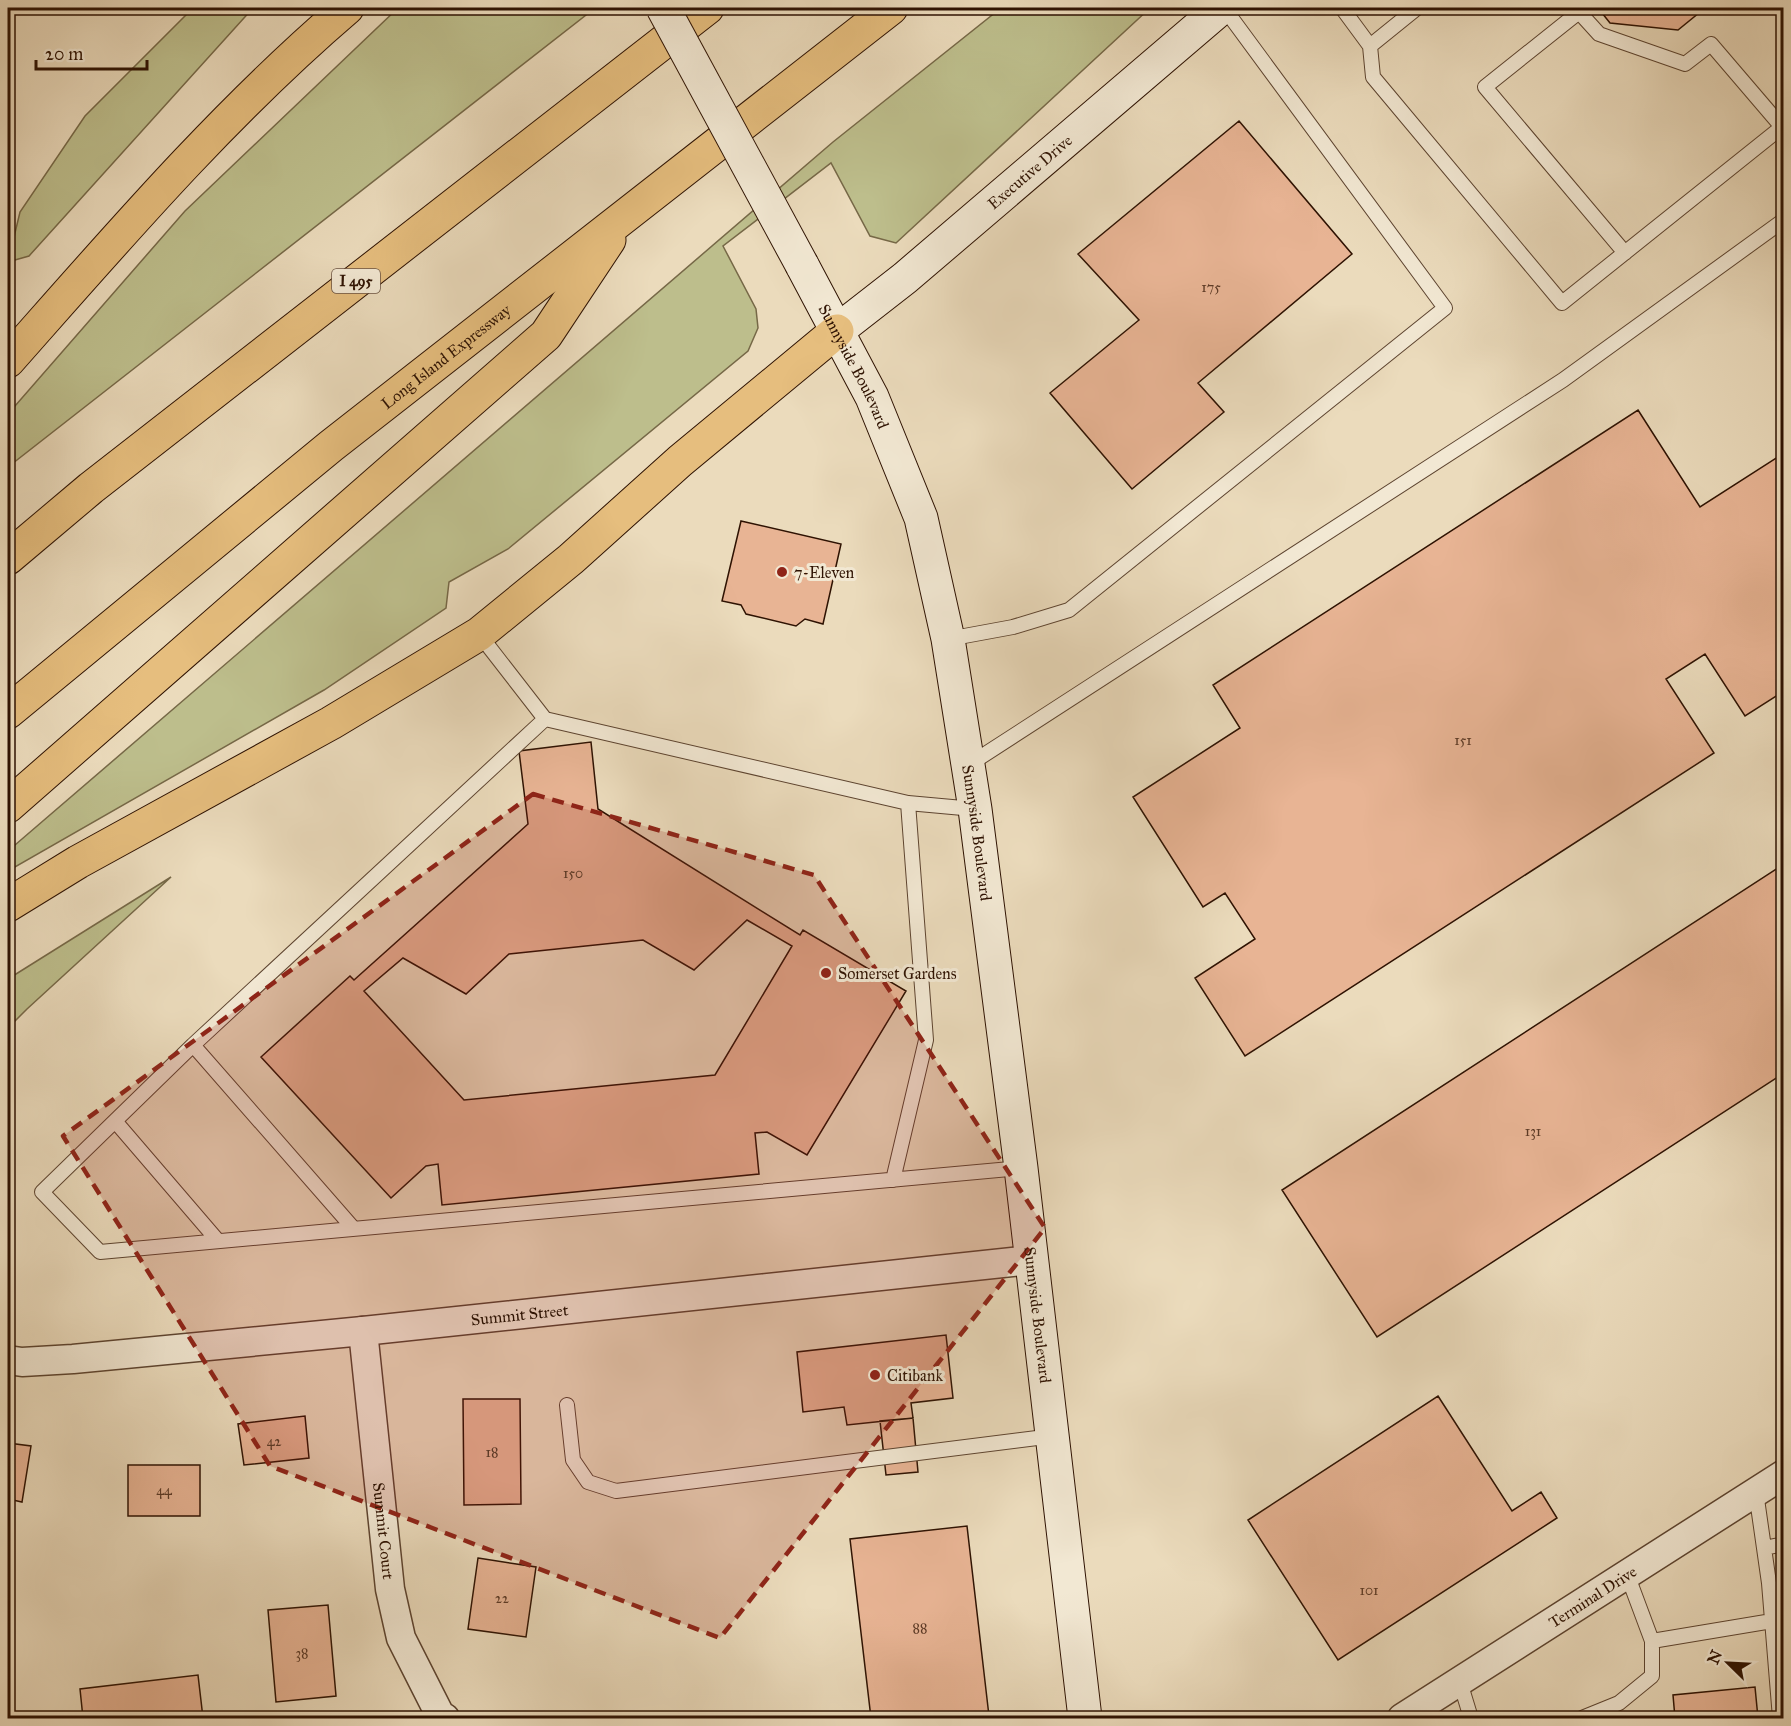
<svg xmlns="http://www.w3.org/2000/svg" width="1791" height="1726" viewBox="0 0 1791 1726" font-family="'IM FELL Great Primer',serif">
  <rect width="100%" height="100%" fill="#ebdbbc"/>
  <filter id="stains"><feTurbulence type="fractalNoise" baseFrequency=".00333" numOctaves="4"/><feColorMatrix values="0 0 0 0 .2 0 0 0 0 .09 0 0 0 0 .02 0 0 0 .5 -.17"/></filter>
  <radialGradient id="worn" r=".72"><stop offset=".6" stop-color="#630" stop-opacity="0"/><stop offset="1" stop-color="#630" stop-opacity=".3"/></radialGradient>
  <path fill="#bdbe8c" stroke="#766847" stroke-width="1.5" d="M 193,8 L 253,8 L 29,256 L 8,262 L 20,212 L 85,116 Z
    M 398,8 L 595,8 L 8,467 L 8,414 L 185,211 Z
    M 1001,8 L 1150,8 L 896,243 L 870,236 L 831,163 L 723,246 L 756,309 L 758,328 L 748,351 L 508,549 L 449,582 L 446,608 L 324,690 L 8,871 L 8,851 L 833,142 Z
    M 171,877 L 27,1009 L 8,1028 L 8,979 Z"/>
  <path fill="#e8b494" stroke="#2e1202" stroke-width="1.5" fill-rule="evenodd" d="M 1598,8 L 1705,8 L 1678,30 L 1610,23 Z
    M 1239,121 L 1352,254 L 1198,383 L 1224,412 L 1132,489 L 1050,393 L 1139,320 L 1078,254 Z
    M 1638,410 L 1700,507 L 1784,453 L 1784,691 L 1745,716 L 1705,654 L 1666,679 L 1714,753 L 1245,1056 L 1195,978 L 1255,939 L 1225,893 L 1203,907 L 1133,797 L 1240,728 L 1213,685 Z
    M 741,521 L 841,544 L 823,624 L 805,619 L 796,626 L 746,614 L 741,605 L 722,601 Z
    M 591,742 L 598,809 L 800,935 L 803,930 L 906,991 L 807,1155 L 767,1132 L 755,1133 L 759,1174 L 442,1205 L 438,1164 L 426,1166 L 391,1198 L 261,1057 L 350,976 L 354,980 L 528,824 L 519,751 ZM 747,920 L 792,946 L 715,1075 L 464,1100 L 364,991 L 403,958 L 466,994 L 509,954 L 643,940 L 694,970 Z
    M 1784,864 L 1784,1073 L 1377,1337 L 1282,1190 Z
    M 946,1335 L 953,1398 L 911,1403 L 913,1418 L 847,1425 L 844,1407 L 803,1412 L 797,1352 Z
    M 1438,1396 L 1512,1511 L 1541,1492 L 1557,1518 L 1338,1660 L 1248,1520 Z
    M 463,1399 L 520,1399 L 521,1504 L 464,1505 Z
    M 305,1416 L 309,1458 L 244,1465 L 238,1424 Z
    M 913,1418 L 918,1472 L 886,1475 L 880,1421 Z
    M 8,1443 L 31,1446 L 22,1502 L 8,1499 Z
    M 128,1465 L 200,1465 L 200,1516 L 128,1516 Z
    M 967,1526 L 989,1716 L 966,1718 L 871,1718 L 850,1539 Z
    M 478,1558 L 536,1567 L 526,1637 L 468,1629 Z
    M 328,1605 L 336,1696 L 276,1702 L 268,1610 Z
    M 198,1675 L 203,1718 L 83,1718 L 80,1689 Z
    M 1755,1687 L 1758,1718 L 1675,1718 L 1673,1695 Z"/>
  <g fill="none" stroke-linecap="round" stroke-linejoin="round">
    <defs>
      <path id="service" d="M 1342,8 L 1370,46 L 1417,8
        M 1370,46 L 1373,77 L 1562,303 L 1782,127 L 1711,44 L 1685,64 L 1599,34 L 1579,12 L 1485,87 L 1625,253
        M 479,634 L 545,719 L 908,803 L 974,809
        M 948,639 L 1013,627 L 1069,610 L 1445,308 L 1224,8
        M 545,719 L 193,1045 L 42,1192 L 100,1252 L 1021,1168
        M 970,764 L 1563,380 L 1784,220
        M 193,1045 L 354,1229
        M 115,1121 L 218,1241
        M 893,1180 L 926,1040 L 908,803
        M 567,1405 L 573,1460 L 588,1482 L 616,1491 L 1053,1436
        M 1756,1492 L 1769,1583 L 1780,1718
        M 1764,1548 L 1784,1544
        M 1652,1641 L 1772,1621
        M 1460,1682 L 1471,1718
        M 1582,1718 L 1619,1703 L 1652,1676 L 1652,1641 L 1627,1574"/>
      <g id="minor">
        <path id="s1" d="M 363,1331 L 390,1589 L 401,1638 L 440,1715 L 445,1718"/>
        <path id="s2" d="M 8,1360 L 22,1362 L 73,1359 L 363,1331 L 1031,1260"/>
        <path id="s3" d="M 1402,1718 L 1784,1474"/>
      </g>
      <g id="secondary">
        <path id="s4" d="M 802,265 L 872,397 L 921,518 L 948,639 L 975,809 L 1021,1168 L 1085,1718"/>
        <path id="s5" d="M 837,331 L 905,278 L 1221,8"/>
      </g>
      <g id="motorway">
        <path d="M 8,361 C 116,239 223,114 347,8"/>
        <path d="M 8,558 L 91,488 L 707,8"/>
        <path id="s6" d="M 8,712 L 331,446 L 891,8"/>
        <path d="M 8,806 L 546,335 L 609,240"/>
        <path d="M 8,905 L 78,862 L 331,723 L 479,634 L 571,559 L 680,461 L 837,331"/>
      </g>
    </defs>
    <use href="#service" stroke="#5d4430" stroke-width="16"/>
    <use href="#minor" stroke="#5d4430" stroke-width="31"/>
    <use href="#secondary" stroke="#2e1202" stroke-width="35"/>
    <use href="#motorway" stroke="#2e1202" stroke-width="35"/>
    <use href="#service" stroke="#f2e8d3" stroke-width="14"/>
    <use href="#minor" stroke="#f2e8d3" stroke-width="28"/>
    <use href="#secondary" stroke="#f2e8d3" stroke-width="33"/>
    <use href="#motorway" stroke="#e6be7e" stroke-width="33"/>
    <defs>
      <path id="secondary-bridge" d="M 663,8 L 802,265"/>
    </defs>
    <use href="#secondary-bridge" stroke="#2e1202" stroke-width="35" stroke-linecap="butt"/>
    <use href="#secondary-bridge" stroke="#f2e8d3" stroke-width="33"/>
  </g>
  <path fill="#8f2418" fill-opacity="0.2" stroke="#8f2418" stroke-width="4.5" stroke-dasharray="12 8" stroke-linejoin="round" d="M 533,794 L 814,875 L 1045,1228 L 720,1638 L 270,1466 L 63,1136 Z"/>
  <g fill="#8f2418" stroke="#f2e8d3" stroke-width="2">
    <circle cx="782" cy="572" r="6"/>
    <circle cx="826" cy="973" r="6"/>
    <circle cx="875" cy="1375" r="6"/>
  </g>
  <g text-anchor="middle" stroke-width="6" stroke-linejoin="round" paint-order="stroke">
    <g font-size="14" fill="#5c3a26">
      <text x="1211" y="292">175</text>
      <text x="1463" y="745">151</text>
      <text x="573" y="878">150</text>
      <text x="1533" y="1136">131</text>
      <text x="274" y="1446">42</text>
      <text x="492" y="1457">18</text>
      <text x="164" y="1495">44</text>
      <text x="1369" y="1595">101</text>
      <text x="502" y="1603">22</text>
      <text x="920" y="1633">88</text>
      <text x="302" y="1658">38</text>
    </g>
    <rect fill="#f2e8d3" stroke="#695241" stroke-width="1.5" x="332" y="269" width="48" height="24" rx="4.5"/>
    <g font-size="15" font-weight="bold" fill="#2e1202">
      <text x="356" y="286">I 495</text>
    </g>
    <g font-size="16" fill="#2e1202" stroke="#f2e8d3">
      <text dy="6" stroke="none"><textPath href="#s5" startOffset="250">Executive Drive</textPath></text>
      <text dy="6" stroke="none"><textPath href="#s6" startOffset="564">Long Island Expressway</textPath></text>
      <text dy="6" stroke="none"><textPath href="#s4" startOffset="114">Sunnyside Boulevard</textPath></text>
      <text dy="6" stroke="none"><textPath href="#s4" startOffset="600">Sunnyside Boulevard</textPath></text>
      <text dy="6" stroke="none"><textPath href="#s2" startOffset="514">Summit Street</textPath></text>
      <text dy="6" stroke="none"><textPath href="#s4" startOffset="1086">Sunnyside Boulevard</textPath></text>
      <text dy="6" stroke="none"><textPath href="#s1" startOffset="201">Summit Court</textPath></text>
      <text dy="6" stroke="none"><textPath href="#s3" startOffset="226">Terminal Drive</textPath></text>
    </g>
    <g font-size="16" fill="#2e1202" stroke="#f2e8d3" text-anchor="start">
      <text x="794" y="578">7-Eleven</text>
      <text x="838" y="979">Somerset Gardens</text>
      <text x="887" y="1381">Citibank</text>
    </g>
  </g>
  <rect width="1791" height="1726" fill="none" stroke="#ebdbbc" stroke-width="30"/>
  <rect x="9" y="9" width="1773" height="1708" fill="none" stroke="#2e1202" stroke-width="3"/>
  <rect x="15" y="15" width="1761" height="1696" fill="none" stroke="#2e1202" stroke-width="1.5"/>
  <g transform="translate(1728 1663) rotate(294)" stroke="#f2e8d3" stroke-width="4.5" paint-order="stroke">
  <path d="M0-4.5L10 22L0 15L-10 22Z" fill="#2e1202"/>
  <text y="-9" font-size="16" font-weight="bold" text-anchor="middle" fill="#2e1202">N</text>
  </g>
  <path d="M36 60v9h111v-9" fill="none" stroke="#2e1202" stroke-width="3"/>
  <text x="45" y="60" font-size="18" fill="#2e1202" stroke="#f2e8d3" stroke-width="4.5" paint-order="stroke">20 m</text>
  <rect width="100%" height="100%" filter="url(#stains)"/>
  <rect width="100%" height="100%" fill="url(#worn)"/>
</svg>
